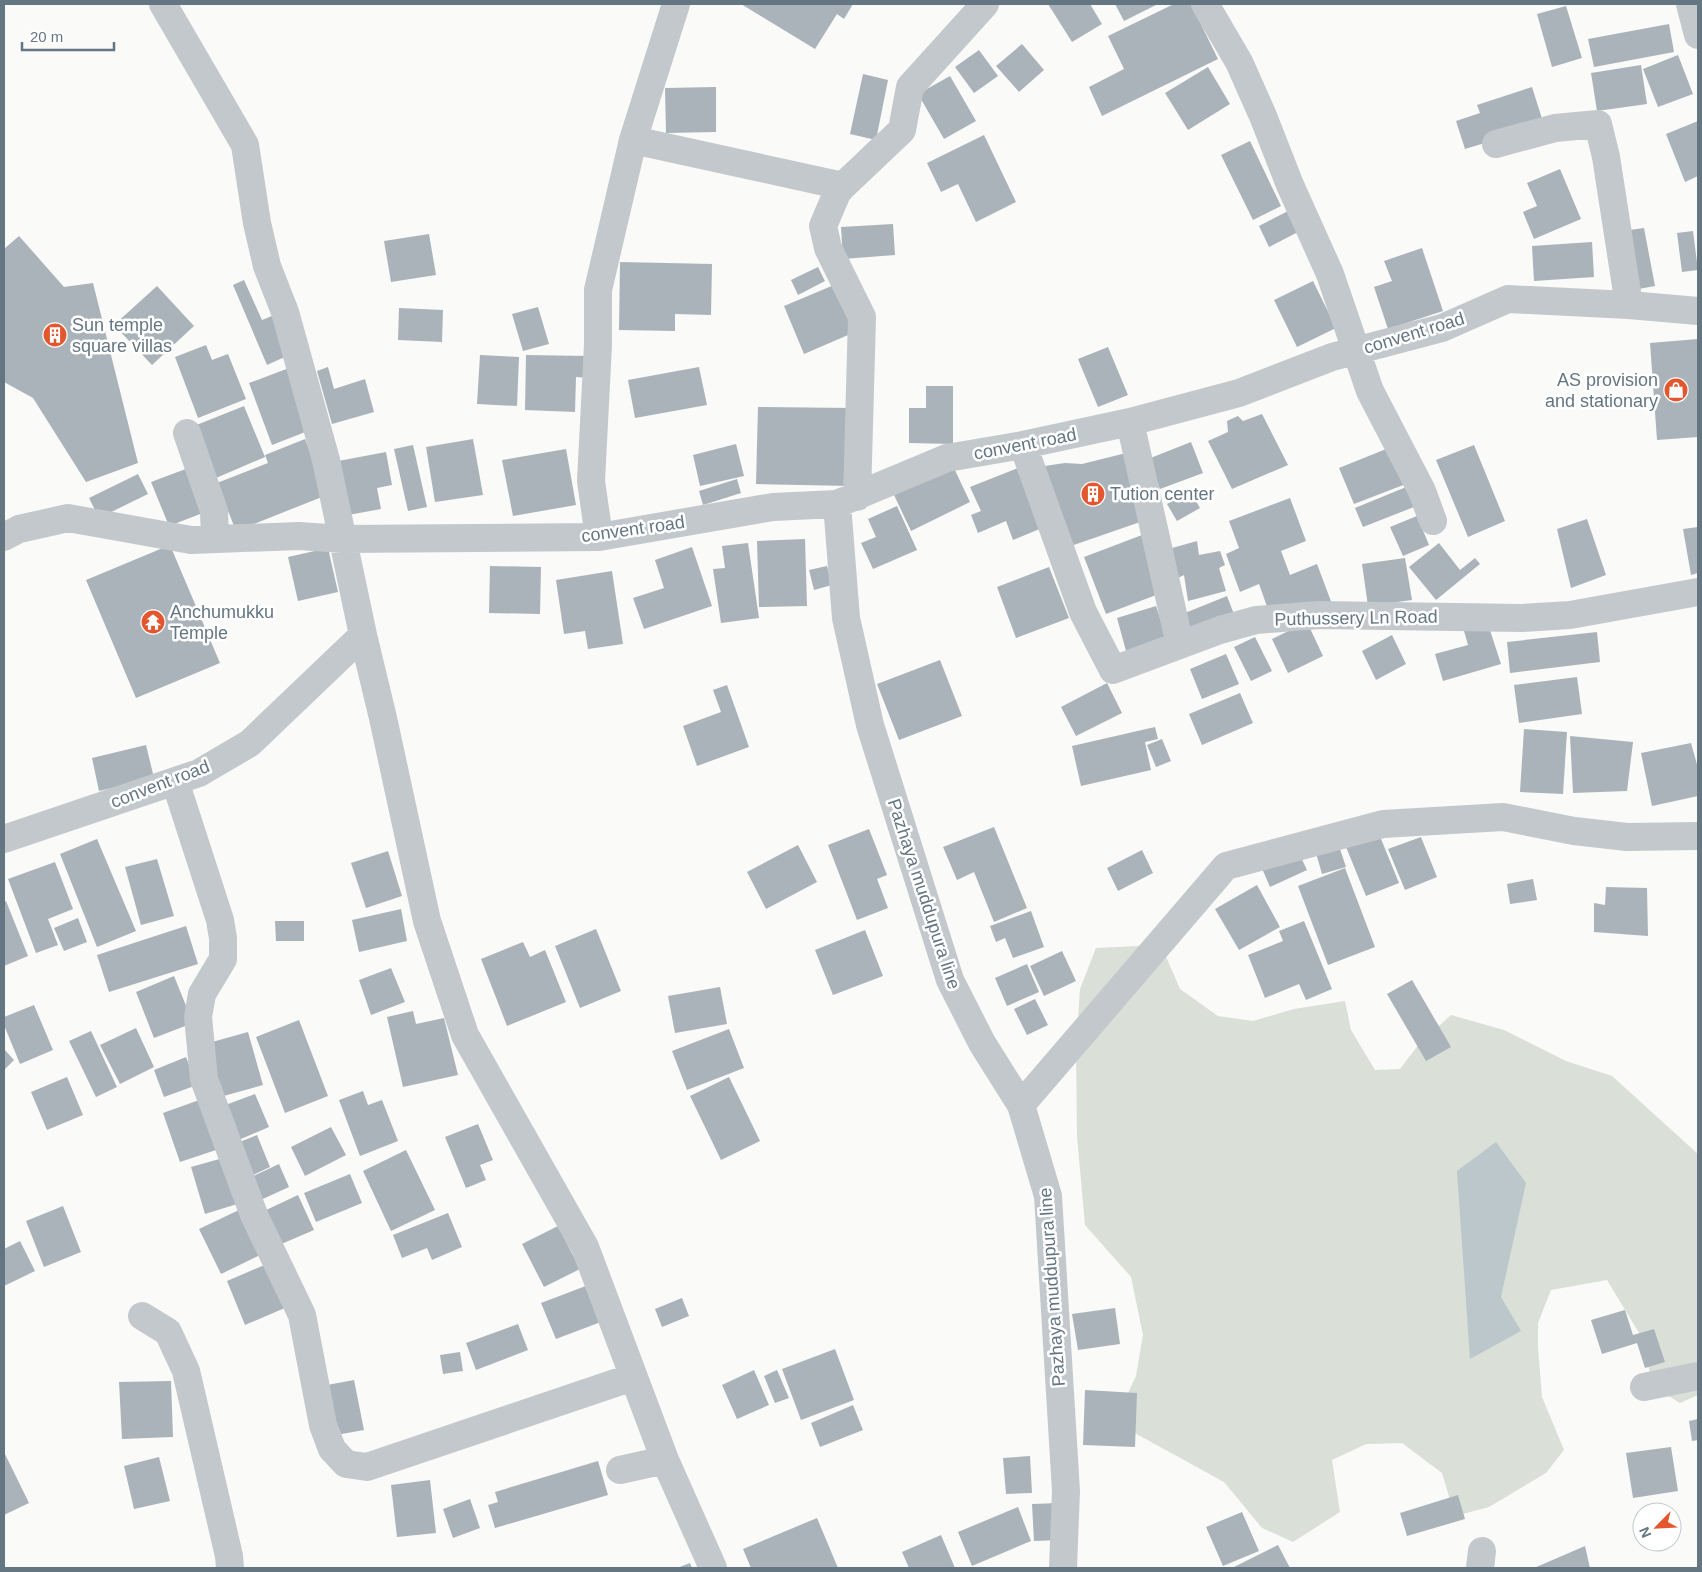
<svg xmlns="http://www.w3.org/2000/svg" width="1702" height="1572" viewBox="0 0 1702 1572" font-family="Arial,sans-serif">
  <rect width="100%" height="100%" fill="#fafaf8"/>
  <path fill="#dadfd7" d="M 1161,945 L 1180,989 L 1218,1016 L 1253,1021 L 1294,1009 L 1345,1001 L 1351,1030 L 1375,1070 L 1400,1069 L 1419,1044 L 1451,1015 L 1504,1030 L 1566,1061 L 1612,1076 L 1698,1154 L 1698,1395 L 1680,1403 L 1652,1386 L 1644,1341 L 1607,1280 L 1551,1290 L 1538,1323 L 1538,1347 L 1542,1397 L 1564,1450 L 1546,1473 L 1489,1507 L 1455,1516 L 1442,1473 L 1402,1443 L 1366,1444 L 1332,1460 L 1340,1512 L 1293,1542 L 1262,1528 L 1224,1482 L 1131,1431 L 1122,1406 L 1136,1376 L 1143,1335 L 1131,1277 L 1085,1225 L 1077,1136 L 1076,1049 L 1080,989 L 1096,948 Z"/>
  <path fill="#bbc7cb" d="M 1496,1142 L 1526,1183 L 1501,1297 L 1521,1331 L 1470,1359 L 1457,1171 Z"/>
  <path fill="#aab3b9" d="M 741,4 L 853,4 L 844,19 L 837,14 L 815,49 Z
    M 1048,4 L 1090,4 L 1102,24 L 1072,42 Z
    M 1115,4 L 1158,4 L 1124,21 Z
    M 1174,4 L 1191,4 L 1218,59 L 1102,116 L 1089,87 L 1124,69 L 1108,36 Z
    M 1566,6 L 1582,58 L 1552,67 L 1537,14 Z
    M 1669,24 L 1674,52 L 1594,67 L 1588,39 Z
    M 1022,44 L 1044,70 L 1019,92 L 996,66 Z
    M 979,50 L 998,76 L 974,93 L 955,67 Z
    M 1678,55 L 1693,94 L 1658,107 L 1643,69 Z
    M 1641,65 L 1647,104 L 1597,111 L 1591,73 Z
    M 1208,67 L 1230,104 L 1188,130 L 1165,93 Z
    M 863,74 L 888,80 L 876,140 L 850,134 Z
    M 950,76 L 976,121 L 944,139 L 918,94 Z
    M 716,87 L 716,132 L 666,133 L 665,88 Z
    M 1532,87 L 1544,125 L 1465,149 L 1456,121 L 1480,113 L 1477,105 Z
    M 1698,121 L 1698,176 L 1685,182 L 1666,134 Z
    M 984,135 L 1016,202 L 976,222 L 958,184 L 941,192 L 927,163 Z
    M 1250,141 L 1281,206 L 1253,220 L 1221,155 Z
    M 1560,169 L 1581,219 L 1534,239 L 1523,212 L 1537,206 L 1527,183 Z
    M 1288,211 L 1298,232 L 1269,247 L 1259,226 Z
    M 893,224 L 895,255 L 843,259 L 841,227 Z
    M 1644,228 L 1655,286 L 1633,290 L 1622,231 Z
    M 1693,231 L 1698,270 L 1682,272 L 1677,233 Z
    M 429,234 L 436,275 L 391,282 L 384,241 Z
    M 19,236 L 64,287 L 93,283 L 138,463 L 86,482 L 33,398 L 4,382 L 4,249 Z
    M 1592,242 L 1594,277 L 1534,281 L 1532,246 Z
    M 1422,248 L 1443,311 L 1388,329 L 1374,287 L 1392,281 L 1384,261 Z
    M 620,262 L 712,264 L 711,315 L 675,314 L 675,331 L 619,330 Z
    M 818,267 L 825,281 L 798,295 L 791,280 Z
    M 244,280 L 262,320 L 272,316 L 289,355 L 267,365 L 233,285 Z
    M 1313,281 L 1336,328 L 1297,347 L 1274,300 Z
    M 834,285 L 855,332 L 804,354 L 784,306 Z
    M 157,286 L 194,326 L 152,365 L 114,325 Z
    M 538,307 L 549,344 L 523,351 L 512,314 Z
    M 399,308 L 443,310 L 442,342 L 398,340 Z
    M 1698,339 L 1698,437 L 1657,440 L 1650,343 Z
    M 206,345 L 212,360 L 228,354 L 246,399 L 198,418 L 175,357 Z
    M 1108,347 L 1128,395 L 1098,407 L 1078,359 Z
    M 480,355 L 519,357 L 517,406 L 477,404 Z
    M 526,355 L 589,356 L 589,378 L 576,377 L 575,412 L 525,410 Z
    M 328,367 L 334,389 L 365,379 L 374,412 L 332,424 L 317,371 Z
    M 699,367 L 707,405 L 635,418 L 628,380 Z
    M 289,368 L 313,429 L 272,445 L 249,383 Z
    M 926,386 L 953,386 L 953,444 L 909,443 L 909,408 L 926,408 Z
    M 244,406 L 265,457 L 216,478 L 194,426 Z
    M 758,407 L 852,408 L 851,486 L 756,484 Z
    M 1262,414 L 1288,465 L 1232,489 L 1208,441 L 1228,432 L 1227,421 L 1238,416 L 1243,421 Z
    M 305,439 L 327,495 L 236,531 L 217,483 L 268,463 L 265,455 Z
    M 473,439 L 483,495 L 435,502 L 426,447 Z
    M 1191,442 L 1203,473 L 1160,489 L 1148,459 Z
    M 736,444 L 744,476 L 700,486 L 693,455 Z
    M 413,445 L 427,507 L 408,511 L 394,449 Z
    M 1396,445 L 1411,482 L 1354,504 L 1339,468 Z
    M 1474,445 L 1505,521 L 1468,537 L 1436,460 Z
    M 566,449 L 576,505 L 513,516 L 502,460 Z
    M 386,452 L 392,485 L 377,488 L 381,509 L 343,516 L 333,462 Z
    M 1130,452 L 1143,521 L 1068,547 L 1038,467 L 1065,463 L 1082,464 Z
    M 953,466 L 970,502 L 911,531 L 894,495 Z
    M 1023,466 L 1047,526 L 1013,540 L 1006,521 L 978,533 L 971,515 L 981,511 L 970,487 Z
    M 191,467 L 208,511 L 169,526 L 151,482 Z
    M 138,474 L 148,494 L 99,518 L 89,498 Z
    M 737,479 L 741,493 L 703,505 L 699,491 Z
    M 1411,485 L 1419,505 L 1363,527 L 1355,508 Z
    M 1190,490 L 1200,508 L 1177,521 L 1167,504 Z
    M 1290,498 L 1306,541 L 1281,551 L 1290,575 L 1317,564 L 1332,604 L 1274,626 L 1259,584 L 1240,592 L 1226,554 L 1239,548 L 1229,521 Z
    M 897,506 L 917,550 L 873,569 L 861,543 L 876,537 L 868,519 Z
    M 1417,516 L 1429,545 L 1403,556 L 1390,527 Z
    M 1587,519 L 1606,575 L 1571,588 L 1557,529 Z
    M 1698,527 L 1698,573 L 1691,575 L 1683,529 Z
    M 1142,535 L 1164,592 L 1106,614 L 1084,557 Z
    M 805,539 L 807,606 L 759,607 L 757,541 Z
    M 1197,541 L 1199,555 L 1220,551 L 1225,565 L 1219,568 L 1226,591 L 1188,601 L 1184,575 L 1176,579 L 1165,550 Z
    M 748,543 L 759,618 L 721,623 L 713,569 L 725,568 L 722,546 Z
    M 1439,543 L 1460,570 L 1475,558 L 1480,564 L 1436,600 L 1409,567 Z
    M 170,545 L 220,663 L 136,698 L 86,580 Z
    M 692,547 L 712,606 L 644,629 L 633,598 L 664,588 L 655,560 Z
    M 328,548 L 338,592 L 298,601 L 288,557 Z
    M 1405,558 L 1412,600 L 1368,606 L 1362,564 Z
    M 490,566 L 541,567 L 540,614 L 489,613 Z
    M 827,566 L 832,585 L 814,590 L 809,570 Z
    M 1049,567 L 1069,618 L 1016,638 L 997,587 Z
    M 612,571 L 623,644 L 588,649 L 585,631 L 564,634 L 556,580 Z
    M 1227,596 L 1237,622 L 1191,641 L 1180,615 Z
    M 1156,606 L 1169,646 L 1128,658 L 1117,618 Z
    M 1307,622 L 1323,656 L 1288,673 L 1272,639 Z
    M 1488,624 L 1501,664 L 1443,681 L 1435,654 L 1468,645 L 1464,631 Z
    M 1597,632 L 1600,662 L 1510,673 L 1507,642 Z
    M 1392,635 L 1406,664 L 1376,680 L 1362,651 Z
    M 1255,637 L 1272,671 L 1251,681 L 1234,647 Z
    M 1226,654 L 1239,684 L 1202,699 L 1190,669 Z
    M 940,660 L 962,716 L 899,740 L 877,684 Z
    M 1577,677 L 1582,714 L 1519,723 L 1514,685 Z
    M 1107,683 L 1122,713 L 1076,736 L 1061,707 Z
    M 727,685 L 749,747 L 697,766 L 683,726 L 721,712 L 713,690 Z
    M 1240,693 L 1253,723 L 1202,745 L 1189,714 Z
    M 1155,727 L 1158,739 L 1145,742 L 1151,770 L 1081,786 L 1072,746 Z
    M 1524,729 L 1567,732 L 1563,794 L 1520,792 Z
    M 1570,736 L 1633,742 L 1627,791 L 1573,793 Z
    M 1162,739 L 1171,761 L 1156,767 L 1147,745 Z
    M 1691,743 L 1698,768 L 1698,796 L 1652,806 L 1641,753 Z
    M 146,745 L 154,778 L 99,791 L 92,758 Z
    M 994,827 L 1027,908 L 994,922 L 974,872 L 957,880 L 943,847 Z
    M 869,829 L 887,875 L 877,879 L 888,908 L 857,920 L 828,845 Z
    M 1379,834 L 1399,883 L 1366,896 L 1346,847 Z
    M 1421,837 L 1437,877 L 1405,890 L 1388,849 Z
    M 97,839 L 136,931 L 97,947 L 60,854 Z
    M 798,845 L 817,882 L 766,909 L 747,872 Z
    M 1339,846 L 1346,867 L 1322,874 L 1316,853 Z
    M 1297,849 L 1307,870 L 1270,887 L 1261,866 Z
    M 1142,850 L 1153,873 L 1118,891 L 1107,868 Z
    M 388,851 L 402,896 L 366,908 L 351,863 Z
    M 157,859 L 174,916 L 141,925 L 125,867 Z
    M 55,862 L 73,909 L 48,919 L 58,945 L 36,953 L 8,879 Z
    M 1345,868 L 1375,947 L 1328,965 L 1298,886 Z
    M 1533,879 L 1537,900 L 1510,904 L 1507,884 Z
    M 1257,885 L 1280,927 L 1239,950 L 1215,909 Z
    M 1606,887 L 1647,888 L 1648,936 L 1594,932 L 1594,903 L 1605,905 Z
    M 6,901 L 28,956 L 4,966 L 4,902 Z
    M 401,909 L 407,941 L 359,952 L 352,920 Z
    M 1031,911 L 1044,947 L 1013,958 L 1005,938 L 996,942 L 990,926 Z
    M 78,918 L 87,942 L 64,951 L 54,928 Z
    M 275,921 L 304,921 L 304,941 L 276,941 Z
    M 1304,921 L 1332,989 L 1306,1000 L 1299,984 L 1265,998 L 1248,955 L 1283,941 L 1279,931 Z
    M 186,926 L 198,964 L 109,992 L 97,955 Z
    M 596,929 L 621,991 L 580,1008 L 555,946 Z
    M 865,930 L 883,976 L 833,995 L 815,950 Z
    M 523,942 L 530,957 L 545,950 L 566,1002 L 507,1026 L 481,959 Z
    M 1062,951 L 1076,981 L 1044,996 L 1030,966 Z
    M 1027,964 L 1039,992 L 1007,1006 L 995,978 Z
    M 391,968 L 405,1002 L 371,1015 L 359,980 Z
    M 174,976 L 193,1023 L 154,1038 L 136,992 Z
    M 1412,980 L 1451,1047 L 1426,1061 L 1387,994 Z
    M 720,987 L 727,1024 L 675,1033 L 668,996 Z
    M 1035,999 L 1048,1025 L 1027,1035 L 1014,1009 Z
    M 34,1005 L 53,1050 L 20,1064 L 4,1025 L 4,1017 Z
    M 413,1011 L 416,1024 L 444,1018 L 458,1075 L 403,1087 L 387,1017 Z
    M 299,1020 L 328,1096 L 285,1113 L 256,1037 Z
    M 136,1028 L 154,1067 L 120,1084 L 100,1045 Z
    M 729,1029 L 744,1068 L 687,1090 L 672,1051 Z
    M 91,1031 L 117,1087 L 96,1097 L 69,1041 Z
    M 248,1032 L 263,1085 L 220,1097 L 205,1044 Z
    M 4,1049 L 14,1060 L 4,1070 Z
    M 186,1057 L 197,1085 L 164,1097 L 154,1070 Z
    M 67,1077 L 83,1115 L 47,1130 L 31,1092 Z
    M 729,1077 L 760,1141 L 721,1160 L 690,1096 Z
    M 363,1091 L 368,1105 L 382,1100 L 398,1141 L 360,1156 L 339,1100 Z
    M 255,1094 L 269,1127 L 234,1142 L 220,1107 Z
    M 202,1099 L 219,1149 L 180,1162 L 163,1113 Z
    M 478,1124 L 493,1160 L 480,1165 L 486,1180 L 466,1188 L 445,1137 Z
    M 331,1127 L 346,1155 L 305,1176 L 291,1147 Z
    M 257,1135 L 270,1167 L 251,1176 L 237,1143 Z
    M 406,1150 L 435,1210 L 391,1231 L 363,1171 Z
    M 223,1158 L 237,1204 L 205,1214 L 191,1167 Z
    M 279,1164 L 289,1187 L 252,1204 L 241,1182 Z
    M 350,1174 L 362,1203 L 316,1222 L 304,1193 Z
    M 298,1195 L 314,1230 L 279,1245 L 264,1211 Z
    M 63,1206 L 81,1252 L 44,1267 L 26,1221 Z
    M 241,1209 L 262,1254 L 221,1274 L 199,1229 Z
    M 448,1213 L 462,1247 L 432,1260 L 427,1248 L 402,1258 L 393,1235 Z
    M 558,1226 L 580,1269 L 544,1287 L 522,1244 Z
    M 20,1241 L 35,1271 L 4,1286 L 4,1249 Z
    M 269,1263 L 287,1307 L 245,1325 L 227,1281 Z
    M 591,1284 L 606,1320 L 556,1339 L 541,1303 Z
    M 682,1298 L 689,1316 L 662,1327 L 655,1309 Z
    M 1115,1308 L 1120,1344 L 1078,1350 L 1072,1314 Z
    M 1625,1310 L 1633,1335 L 1654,1329 L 1665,1362 L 1645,1368 L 1637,1343 L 1602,1354 L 1591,1320 Z
    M 518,1324 L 528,1350 L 476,1370 L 466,1343 Z
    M 835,1349 L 854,1400 L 801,1420 L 782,1369 Z
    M 460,1352 L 463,1371 L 443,1374 L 440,1355 Z
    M 754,1370 L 769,1405 L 737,1419 L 722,1385 Z
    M 777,1370 L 789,1398 L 775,1403 L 764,1376 Z
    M 354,1380 L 364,1430 L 336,1435 L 327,1385 Z
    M 171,1381 L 173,1437 L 122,1439 L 119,1382 Z
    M 1085,1390 L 1137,1393 L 1135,1447 L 1083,1445 Z
    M 853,1405 L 863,1430 L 820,1447 L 811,1423 Z
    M 1698,1419 L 1698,1440 L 1692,1441 L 1689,1421 Z
    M 1671,1447 L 1678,1491 L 1633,1498 L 1626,1453 Z
    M 4,1452 L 29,1503 L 4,1515 Z
    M 1030,1456 L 1032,1493 L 1006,1494 L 1003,1458 Z
    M 159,1457 L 170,1501 L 134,1509 L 124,1466 Z
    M 598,1461 L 608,1495 L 495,1528 L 488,1505 L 498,1502 L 495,1492 Z
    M 430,1480 L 436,1533 L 397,1537 L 391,1485 Z
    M 1458,1495 L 1465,1519 L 1407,1536 L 1400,1513 Z
    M 470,1499 L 480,1528 L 453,1538 L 443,1509 Z
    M 1059,1503 L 1061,1540 L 1034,1541 L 1032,1504 Z
    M 1018,1507 L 1031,1541 L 972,1566 L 958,1532 Z
    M 1242,1512 L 1259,1551 L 1223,1566 L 1206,1527 Z
    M 817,1518 L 838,1568 L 751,1568 L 743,1549 Z
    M 941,1535 L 955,1568 L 909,1568 L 902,1552 Z
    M 1278,1545 L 1290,1568 L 1232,1568 Z
    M 1585,1546 L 1590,1568 L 1534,1568 Z
    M 690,1563 L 692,1568 L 677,1568 Z"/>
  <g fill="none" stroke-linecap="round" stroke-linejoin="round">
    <path stroke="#c3c8cc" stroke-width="28" d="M 163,4 L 245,145 L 257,223 L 267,266 L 285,312 L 326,460 L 363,635 L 383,718 L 427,921 L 465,1035 L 585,1247 L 665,1460 L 713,1568
      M 676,4 L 633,140 L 843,186 L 837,193 L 823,226 L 828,248 L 862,317 L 857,497
      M 1205,4 L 1239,62 L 1263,116 L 1290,185 L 1330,274 L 1370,391 L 1422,491 L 1433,521
      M 1690,4 L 1698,35
      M 1496,144 L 1555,128 L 1598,124 L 1606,157 L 1629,305
      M 843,186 L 902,130 L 910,87 L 985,4
      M 1130,422 L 1180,645
      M 187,433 L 214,511 L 215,538
      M 1023,445 L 1083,612 L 1113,670 L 1220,630 L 1256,620 L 1319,615 L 1522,618 L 1570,615 L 1698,592
      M 837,504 L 846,618 L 870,725 L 950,980 L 982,1043 L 1021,1105 L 1048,1196 L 1066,1491 L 1063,1568
      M 4,537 L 19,529 L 68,518 L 191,540 L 299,536 L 342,539 L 599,537 L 773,507 L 837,504 L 947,458 L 1023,445 L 1130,422 L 1239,393 L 1332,357 L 1442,328 L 1508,299 L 1629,305 L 1698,311
      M 599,537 L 591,481 L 598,345 L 598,290 L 633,140
      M 175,781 L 220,920 L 223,938 L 223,959 L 202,994 L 198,1017 L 204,1079 L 254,1215 L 302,1315 L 323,1425 L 332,1449 L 346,1464 L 367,1467 L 633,1377
      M 4,839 L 199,773 L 250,743 L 363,635
      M 1021,1105 L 1226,866 L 1383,824 L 1503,817 L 1574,831 L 1627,837 L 1698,836
      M 142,1316 L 168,1332 L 186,1371 L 229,1556 L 230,1568
      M 1644,1387 L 1698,1376
      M 620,1470 L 665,1460
      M 1480,1568 L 1482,1551"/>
  </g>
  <defs>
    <symbol id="building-disc" viewBox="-11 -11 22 22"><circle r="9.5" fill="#e4572e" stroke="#fff"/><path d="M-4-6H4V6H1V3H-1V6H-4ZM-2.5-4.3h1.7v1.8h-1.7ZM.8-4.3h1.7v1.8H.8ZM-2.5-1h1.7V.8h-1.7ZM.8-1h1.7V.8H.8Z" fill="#fff"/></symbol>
    <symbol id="shop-disc" viewBox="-11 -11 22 22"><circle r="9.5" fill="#e4572e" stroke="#fff"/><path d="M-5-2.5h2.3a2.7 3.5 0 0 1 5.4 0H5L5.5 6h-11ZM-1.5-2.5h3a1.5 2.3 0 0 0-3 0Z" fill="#fff"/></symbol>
    <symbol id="temple-disc" viewBox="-11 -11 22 22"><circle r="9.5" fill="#e4572e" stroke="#fff"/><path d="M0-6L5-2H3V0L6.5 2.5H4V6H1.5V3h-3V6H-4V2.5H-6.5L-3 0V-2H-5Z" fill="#fff"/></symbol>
  </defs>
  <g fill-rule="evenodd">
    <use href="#building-disc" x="41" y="321" width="28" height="28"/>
    <use href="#shop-disc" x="1662" y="376" width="28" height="28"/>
    <use href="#building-disc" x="1079" y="480" width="28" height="28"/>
    <use href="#temple-disc" x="139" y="608" width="28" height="28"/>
  </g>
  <g text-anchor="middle" stroke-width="5" stroke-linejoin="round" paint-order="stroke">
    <g font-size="18" fill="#657683" stroke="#fff" text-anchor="start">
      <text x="72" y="331">Sun temple<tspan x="72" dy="21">square villas</tspan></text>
      <text x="1658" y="386" text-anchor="end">AS provision<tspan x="1658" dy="21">and stationary</tspan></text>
      <text x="1110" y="500">Tution center</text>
      <text x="170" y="618">Anchumukku<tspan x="170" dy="21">Temple</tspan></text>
    </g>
    <g font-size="18" fill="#657683" stroke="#fff">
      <text transform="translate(1414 333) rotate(-17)" y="6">convent road</text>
      <text transform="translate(1025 444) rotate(-11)" y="6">convent road</text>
      <text transform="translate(633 529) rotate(-8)" y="6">convent road</text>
      <text transform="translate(1356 618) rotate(-1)" y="6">Puthussery Ln Road</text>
      <text transform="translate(160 784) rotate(-21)" y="6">convent road</text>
      <text transform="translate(924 894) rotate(72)" y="6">Pazhaya muddupura line</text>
      <text transform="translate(1052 1287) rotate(-94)" y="6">Pazhaya muddupura line</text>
    </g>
  </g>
  <rect width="1702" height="1572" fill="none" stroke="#657683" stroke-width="10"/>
  <g transform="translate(1657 1527) rotate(246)"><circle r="24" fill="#ffffff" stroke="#c1c8cd"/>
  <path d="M0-4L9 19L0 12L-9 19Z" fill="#e4572e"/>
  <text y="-8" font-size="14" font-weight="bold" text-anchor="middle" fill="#657683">N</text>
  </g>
  <path d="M22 42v8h92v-8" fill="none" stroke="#657683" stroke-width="2.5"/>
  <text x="30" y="42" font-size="15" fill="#657683" stroke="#ffffff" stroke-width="4" paint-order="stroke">20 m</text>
</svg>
